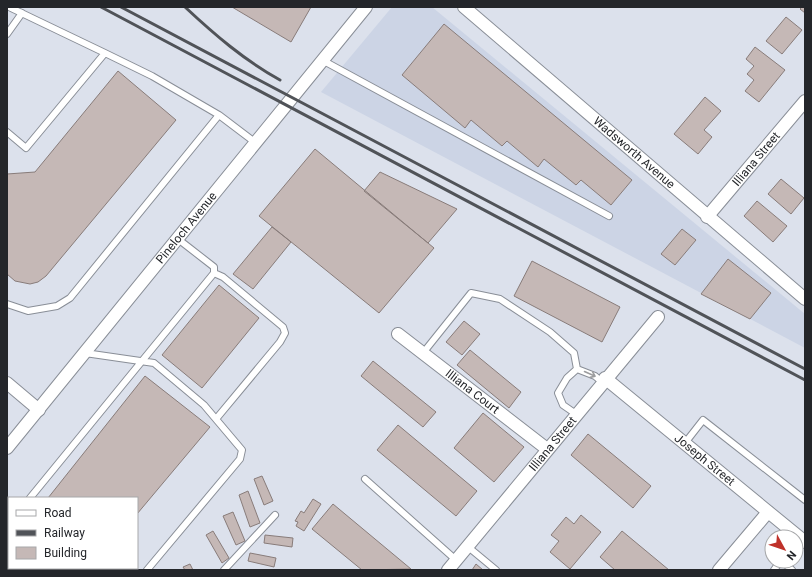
<svg xmlns="http://www.w3.org/2000/svg" width="812" height="577" viewBox="0 0 812 577" font-family="Roboto,sans-serif">
  <rect width="100%" height="100%" fill="#dce1ec"/>
  <path fill="#ccd4e5" d="M 392,7 L 432,7 L 805,314 L 805,348 L 321,92 Z"/>
  <path fill="#c5b8b6" stroke="#887c7a" d="M 232,7 L 311,7 L 291,42 Z
    M 802,7 L 805,7 L 805,13 L 800,9 Z
    M 786,17 L 802,30 L 782,54 L 766,41 Z
    M 444,24 L 632,180 L 611,205 L 581,180 L 576,185 L 544,159 L 538,167 L 507,141 L 502,146 L 471,120 L 465,128 L 402,75 Z
    M 755,47 L 785,70 L 759,102 L 745,91 L 754,80 L 747,74 L 754,66 L 746,59 Z
    M 118,71 L 176,120 L 46,276 L 38,282 L 30,284 L 15,281 L 7,274 L 7,174 L 35,172 Z
    M 705,97 L 721,111 L 704,130 L 712,137 L 698,154 L 674,134 Z
    M 315,149 L 434,248 L 379,313 L 259,216 Z
    M 380,172 L 457,209 L 428,243 L 364,191 Z
    M 781,179 L 804,198 L 791,214 L 768,194 Z
    M 757,201 L 787,226 L 773,242 L 744,216 Z
    M 272,227 L 291,242 L 253,289 L 233,274 Z
    M 682,229 L 696,240 L 675,265 L 661,254 Z
    M 728,259 L 771,293 L 750,319 L 701,294 Z
    M 532,261 L 620,307 L 602,342 L 514,296 Z
    M 219,285 L 259,318 L 202,388 L 162,355 Z
    M 464,321 L 480,334 L 462,355 L 446,342 Z
    M 470,350 L 521,392 L 509,408 L 457,365 Z
    M 373,361 L 436,412 L 423,427 L 361,376 Z
    M 145,376 L 210,427 L 137,514 L 137,498 L 48,498 Z
    M 483,413 L 524,447 L 494,482 L 454,448 Z
    M 398,425 L 477,491 L 456,516 L 377,450 Z
    M 588,434 L 651,486 L 633,508 L 571,455 Z
    M 262,476 L 273,501 L 264,505 L 254,479 Z
    M 248,491 L 260,523 L 250,527 L 239,495 Z
    M 313,499 L 321,504 L 304,531 L 296,526 L 298,522 L 295,521 L 301,511 L 304,513 Z
    M 333,504 L 411,569 L 362,570 L 312,529 Z
    M 233,512 L 245,541 L 236,545 L 223,516 Z
    M 581,515 L 601,532 L 570,569 L 550,552 L 559,541 L 551,535 L 566,517 L 574,524 Z
    M 213,531 L 229,558 L 222,563 L 206,535 Z
    M 622,531 L 669,570 L 615,570 L 600,557 Z
    M 265,535 L 293,538 L 292,547 L 264,543 Z
    M 250,553 L 276,558 L 274,567 L 248,561 Z
    M 190,564 L 193,570 L 185,570 L 183,567 Z
    M 476,564 L 483,570 L 472,570 Z"/>
  <g fill="none" stroke-linecap="round" stroke-linejoin="round">
    <defs>
      <path id="service" d="M 9,7 L 105,53
        M 7,34 L 22,13
        M 322,60 L 609,216
        M 7,132 L 26,148 L 105,53 L 152,76 L 219,115 L 256,143
        M 214,273 L 223,277 L 283,327 L 285,333 L 280,342 L 216,419
        M 7,304 L 28,311 L 57,306 L 70,298 L 219,115
        M 85,353 L 154,363 L 204,405 L 242,450 L 240,459 L 147,570
        M 423,353 L 471,293 L 500,299 L 550,332 L 574,353 L 577,369
        M 577,369 L 595,376 L 602,382
        M 576,414 L 563,405 L 558,393 L 567,378 L 577,369
        M 685,443 L 703,420 L 805,500
        M 365,479 L 456,560
        M 30,498 L 214,273 L 214,267 L 178,239
        M 7,504 L 9,505
        M 467,546 L 496,570
        M 86,568 L 89,570
        M 224,570 L 275,515
        M 774,570 L 779,563 L 784,563 L 792,570"/>
      <g id="minor">
        <path id="s1" d="M 464,7 L 805,299"/>
        <path id="s2" d="M 707,217 L 805,101"/>
        <path id="s3" d="M 398,334 L 547,449"/>
        <path id="s4" d="M 605,378 L 805,542"/>
        <path d="M 7,383 L 39,410"/>
        <path id="s5" d="M 7,448 L 366,7"/>
        <path id="s6" d="M 448,570 L 658,317"/>
        <path d="M 719,570 L 768,512"/>
      </g>
    </defs>
    <use href="#service" stroke="#898e97" stroke-width="8"/>
    <use href="#minor" stroke="#898e97" stroke-width="14"/>
    <use href="#service" stroke="#fff" stroke-width="6"/>
    <use href="#minor" stroke="#fff" stroke-width="12"/>
    <path stroke="#505358" stroke-width="3" d="M 101,7 L 805,380
      M 121,7 L 805,369
      M 185,7 C 215,35 244,60 280,80"/>
  </g>
  <defs><path id="oneway-shaft" d="M-6 0H5M1.5-3L5.5 0L1.5 3" fill="none" stroke-width="1.6" stroke-linecap="round" stroke-linejoin="round"/></defs>
  <use stroke="#9c9d9f" href="#oneway-shaft" transform="translate(590 374) rotate(24)"/>
  <g text-anchor="middle" stroke-width="3" stroke-linejoin="round" paint-order="stroke">
    <g font-size="12" fill="#24262a" stroke="#fff">
      <text dy="4" stroke="none"><textPath href="#s1" startOffset="224">Wadsworth Avenue</textPath></text>
      <text dy="4" stroke="none"><textPath href="#s2" startOffset="76">Illiana Street</textPath></text>
      <text dy="4" stroke="none"><textPath href="#s5" startOffset="284">Pineloch Avenue</textPath></text>
      <text dy="4" stroke="none"><textPath href="#s3" startOffset="94">Illiana Court</textPath></text>
      <text dy="4" stroke="none"><textPath href="#s6" startOffset="164">Illiana Street</textPath></text>
      <text dy="4" stroke="none"><textPath href="#s4" startOffset="129">Joseph Street</textPath></text>
    </g>
  </g>
  <rect width="812" height="577" fill="none" stroke="#24262a" stroke-width="16"/>
  <rect x="8" y="497" width="130" height="72" fill="#ffffff" stroke="#a7a8aa"/>
  <rect x="16" y="510" width="20" height="6" fill="#ffffff" stroke="#a7a8aa"/>
  <text x="44" y="517" font-size="12" fill="#24262a">Road</text>
  <rect x="16" y="530" width="20" height="6" fill="#505358" stroke="#a7a8aa"/>
  <text x="44" y="537" font-size="12" fill="#24262a">Railway</text>
  <rect x="16" y="547" width="20" height="12" fill="#c5b8b6" stroke="#a7a8aa"/>
  <text x="44" y="557" font-size="12" fill="#24262a">Building</text>
  <g transform="translate(784 549) rotate(130)"><circle r="19" fill="#ffffff" stroke="#a7a8aa"/>
  <path d="M0-3L7 15L0 10L-7 15Z" fill="#bf312a"/>
  <text y="-6" font-size="11" font-weight="bold" text-anchor="middle" fill="#24262a">N</text>
  </g>
</svg>
